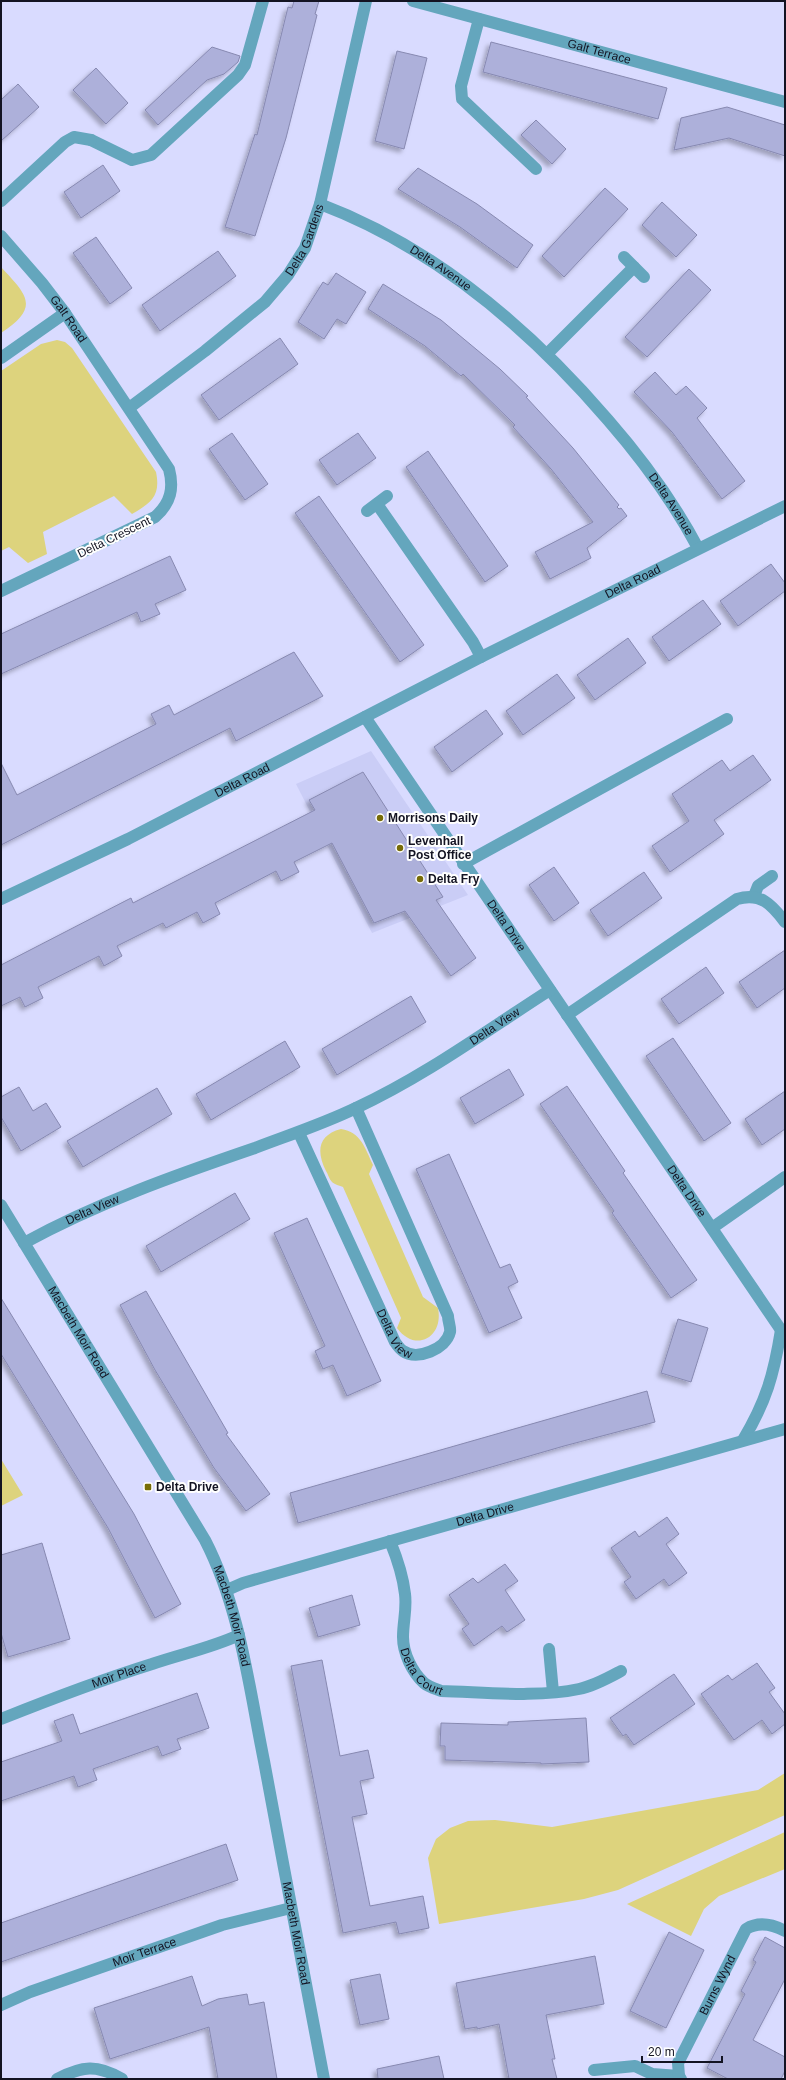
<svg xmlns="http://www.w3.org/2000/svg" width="786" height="2080" viewBox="0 0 786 2080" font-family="Arial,sans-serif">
  <defs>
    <filter id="shadow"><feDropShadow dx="-3.5" dy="3.5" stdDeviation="2" flood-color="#0004"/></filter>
  </defs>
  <rect width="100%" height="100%" fill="#d9dbff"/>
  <path fill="#cacdf6" d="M 371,751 L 468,895 L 372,933 L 296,784 Z"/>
  <path fill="#ddd37d" d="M 1,267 C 28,296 40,307 1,333 Z
    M 57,340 L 65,342 L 72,348 L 156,472 C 161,496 151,503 132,514 L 114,496 L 43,532 L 47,554 L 28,563 L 9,547 L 1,551 L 1,371 L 41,344 Z
    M 341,1129 C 361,1132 365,1148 373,1165 L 369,1174 L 423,1297 L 438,1308 C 444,1338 415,1353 397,1328 L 401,1318 L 343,1187 C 340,1186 334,1184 332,1182 C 329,1179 328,1174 326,1171 C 316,1151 318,1135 341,1129 Z
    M 1,1459 L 23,1495 L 1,1506 Z
    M 785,1773 L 785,1815 L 618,1890 L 584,1899 L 439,1924 L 428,1858 L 436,1839 L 450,1828 L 468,1821 L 495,1820 L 552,1827 L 758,1790 Z
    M 785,1832 L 785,1869 L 719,1896 L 704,1909 L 691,1936 L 627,1904 Z"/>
  <path fill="#adb0da" stroke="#8789b1" filter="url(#shadow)" d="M 294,1 L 319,1 L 315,14 L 317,15 L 286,138 L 255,236 L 225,227 L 255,134 L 257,135 L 288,7 L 292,8 Z
    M 491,42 L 667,88 L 658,119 L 483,72 Z
    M 212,47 L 240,56 L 238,62 L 224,74 L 207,80 L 158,125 L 145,110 Z
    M 397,51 L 427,58 L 404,149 L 375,141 Z
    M 96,68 L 128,103 L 106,124 L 73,90 Z
    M 18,84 L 39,107 L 1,141 L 1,100 Z
    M 727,107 L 785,125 L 785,156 L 729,138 L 674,150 L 681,118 Z
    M 536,120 L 566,149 L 552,164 L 521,135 Z
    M 103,165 L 120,191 L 81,218 L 64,192 Z
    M 418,168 L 477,204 L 533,245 L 517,268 L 460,227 L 398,189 Z
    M 605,188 L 628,209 L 564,277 L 542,256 Z
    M 662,202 L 697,235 L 676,257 L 642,225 Z
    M 96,237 L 132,288 L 110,304 L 73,253 Z
    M 218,251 L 236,276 L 160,331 L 142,305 Z
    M 689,269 L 711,290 L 647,357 L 625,337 Z
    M 336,273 L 366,292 L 346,324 L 337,319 L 324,339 L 298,322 L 323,282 L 328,285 Z
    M 383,284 L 441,320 L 500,369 L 528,396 L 526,397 L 573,448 L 619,505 L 617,507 L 619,509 L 621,508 L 627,516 L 587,548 L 591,558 L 550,579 L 535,552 L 593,522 L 551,469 L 513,427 L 515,425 L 463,374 L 461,376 L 425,346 L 368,309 Z
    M 280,338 L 298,364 L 219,420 L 201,395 Z
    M 655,372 L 676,395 L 686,386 L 707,408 L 697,418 L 745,481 L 722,499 L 672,432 L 634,392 Z
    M 232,433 L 268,484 L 245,500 L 209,449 Z
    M 358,433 L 376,458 L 337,485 L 319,460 Z
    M 428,451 L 508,566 L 485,582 L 406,467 Z
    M 319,496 L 424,645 L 400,662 L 295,513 Z
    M 170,556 L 186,590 L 155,604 L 160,614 L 141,622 L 137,612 L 1,674 L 1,634 Z
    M 771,564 L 785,583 L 785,591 L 738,626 L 720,601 Z
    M 703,600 L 721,624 L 669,661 L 652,637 Z
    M 628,638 L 646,663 L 595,700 L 577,675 Z
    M 294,652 L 323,696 L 236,741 L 230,728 L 1,845 L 1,763 L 17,795 L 156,724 L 151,714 L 169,705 L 174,715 Z
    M 557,674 L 575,698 L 523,735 L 506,711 Z
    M 486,710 L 503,734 L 452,772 L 434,747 Z
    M 753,755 L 771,780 L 714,820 L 724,834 L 670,872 L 652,846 L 689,821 L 672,794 L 722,760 L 730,771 Z
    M 363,772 L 443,897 L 436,900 L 476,958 L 451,976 L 405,911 L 374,923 L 332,843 L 294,862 L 299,872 L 281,881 L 276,871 L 215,903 L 220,914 L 203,923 L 197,912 L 166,928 L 163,923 L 117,946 L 122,956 L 104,966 L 99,956 L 38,987 L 43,998 L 25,1007 L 20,997 L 1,1006 L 1,965 L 131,898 L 133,903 L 315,810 L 309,800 Z
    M 554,867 L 579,903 L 554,921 L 529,885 Z
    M 644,872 L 662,898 L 608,936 L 590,910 Z
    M 785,950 L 785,988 L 757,1008 L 739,982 Z
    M 706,967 L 724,993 L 679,1024 L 661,999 Z
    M 411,996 L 426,1022 L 337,1075 L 322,1049 Z
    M 673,1038 L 731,1123 L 704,1141 L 646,1056 Z
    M 285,1041 L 300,1067 L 211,1120 L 196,1094 Z
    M 509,1069 L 524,1095 L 475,1124 L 460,1098 Z
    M 567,1086 L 625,1171 L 623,1173 L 697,1280 L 671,1298 L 612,1213 L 614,1211 L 540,1104 Z
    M 19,1087 L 33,1111 L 46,1103 L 61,1127 L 21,1151 L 1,1117 L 1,1097 Z
    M 157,1088 L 172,1114 L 83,1167 L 67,1141 Z
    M 785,1091 L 785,1129 L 762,1145 L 745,1119 Z
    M 449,1154 L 500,1268 L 510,1264 L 518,1282 L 508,1287 L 522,1318 L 489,1333 L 416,1169 Z
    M 235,1193 L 250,1219 L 161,1272 L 146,1246 Z
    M 307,1218 L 381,1381 L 347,1396 L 333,1365 L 323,1369 L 315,1351 L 325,1346 L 274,1233 Z
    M 146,1291 L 228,1433 L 226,1434 L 270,1494 L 246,1511 L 214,1468 L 155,1370 L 120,1305 Z
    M 1,1298 L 134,1514 L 181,1604 L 155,1618 L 108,1528 L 1,1354 Z
    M 678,1319 L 708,1328 L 691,1382 L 661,1373 Z
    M 647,1391 L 655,1422 L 564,1446 L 298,1523 L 290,1493 Z
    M 667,1517 L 679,1534 L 666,1544 L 687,1573 L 669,1586 L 664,1579 L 636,1599 L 624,1582 L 631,1577 L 611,1548 L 635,1531 L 639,1537 Z
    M 42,1543 L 70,1639 L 8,1657 L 1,1633 L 1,1555 Z
    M 505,1564 L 518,1581 L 505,1590 L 525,1620 L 507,1632 L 502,1626 L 474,1646 L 462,1629 L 469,1624 L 449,1595 L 473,1578 L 478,1583 Z
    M 352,1595 L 360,1625 L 318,1637 L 309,1608 Z
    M 322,1660 L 340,1756 L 368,1750 L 374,1778 L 360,1781 L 367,1814 L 352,1817 L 370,1906 L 423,1896 L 429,1928 L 399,1934 L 396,1922 L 343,1933 L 291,1666 Z
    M 757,1663 L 775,1688 L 769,1692 L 785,1714 L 785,1724 L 772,1734 L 762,1720 L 734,1740 L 701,1694 L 728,1675 L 732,1680 Z
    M 674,1674 L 695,1704 L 634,1745 L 626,1734 L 623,1736 L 610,1718 Z
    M 197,1693 L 209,1728 L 177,1739 L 181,1749 L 162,1756 L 158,1746 L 93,1769 L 97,1780 L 78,1787 L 74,1776 L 1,1801 L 1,1762 L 62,1741 L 54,1721 L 73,1714 L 80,1734 Z
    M 586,1718 L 589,1762 L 541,1764 L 541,1763 L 445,1760 L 445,1746 L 440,1746 L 441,1723 L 508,1725 L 508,1722 Z
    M 226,1844 L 238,1880 L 1,1962 L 1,1923 Z
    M 669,1932 L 704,1950 L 666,2028 L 630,2011 Z
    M 765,1937 L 785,1948 L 785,1979 L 753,2040 L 785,2057 L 785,2071 L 781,2079 L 728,2079 L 707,2068 L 745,1994 L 741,1991 L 756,1962 L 753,1960 Z
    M 595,1956 L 604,2004 L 546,2015 L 555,2059 L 552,2059 L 557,2079 L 509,2079 L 499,2024 L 477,2029 L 477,2027 L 465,2029 L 456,1983 Z
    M 380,1974 L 389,2019 L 360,2025 L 350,1980 Z
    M 192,1976 L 202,2006 L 218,1999 L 247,1994 L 249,2005 L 264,2002 L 277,2079 L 218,2079 L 209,2027 L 110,2059 L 94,2008 Z
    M 439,2056 L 444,2079 L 378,2079 L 377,2069 Z"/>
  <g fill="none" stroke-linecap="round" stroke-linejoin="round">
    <path stroke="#64a6bd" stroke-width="12" d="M 479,19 L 461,86 L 462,99 L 536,169
      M 91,140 L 132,160 L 151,155 L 238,75 L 245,65 L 263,1
      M 624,257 L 644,277
      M 367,511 L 387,496
      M 463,864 L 727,719
      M 754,896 L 758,886 L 772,876
      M 594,2070 L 635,2066 L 652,2074 L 679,2076"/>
    <g stroke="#64a6bd" stroke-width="12">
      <path id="s1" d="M 413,1 L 785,102"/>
      <path d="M 1,201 L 65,142 L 74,137 L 91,140"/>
      <path id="s2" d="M 320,204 C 434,247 529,328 608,420 C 642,459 673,501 698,548"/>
      <path id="s3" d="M 1,236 L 42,283 L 65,313 L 169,469 C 174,488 171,503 155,517 L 1,591"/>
      <path d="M 547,354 L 634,267"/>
      <path d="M 1,358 L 65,313"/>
      <path id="s4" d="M 129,408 L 205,351 L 265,302 L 288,275 L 305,248 L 320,204 L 366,1"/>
      <path d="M 377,504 L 473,642 L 481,657"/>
      <path id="s5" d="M 365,717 L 785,1336"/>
      <path id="s6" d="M 1,899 L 128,839 L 481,657 L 785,506"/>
      <path d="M 567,1015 L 737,899 C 761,892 772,905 785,922"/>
      <path id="s7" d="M 299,1133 L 395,1342 C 397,1345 400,1349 403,1351 C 417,1361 446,1349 450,1332 C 451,1328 448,1321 448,1316 L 356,1108"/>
      <path id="s8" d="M 1,1205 L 205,1540 C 240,1608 249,1687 264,1761 C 284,1867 303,1973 324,2079"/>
      <path d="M 712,1228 L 785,1177"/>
      <path id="s9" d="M 24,1243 C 97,1203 176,1175 255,1148 C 289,1135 323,1124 356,1108 C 425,1076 486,1031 550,990"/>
      <path d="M 743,1440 C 766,1402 774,1374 781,1330"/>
      <path id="s10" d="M 390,1541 C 397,1558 403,1576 405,1594 C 407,1609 403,1622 403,1637 C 403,1653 412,1672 424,1683 C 429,1687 436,1689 441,1691 C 483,1692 538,1698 579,1689 C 594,1686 608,1678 621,1671"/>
      <path id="s11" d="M 227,1590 L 243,1583 L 785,1429"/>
      <path d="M 549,1649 L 553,1692"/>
      <path id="s12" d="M 1,1719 C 51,1699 101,1680 152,1664 C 181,1654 211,1648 239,1635"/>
      <path id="s13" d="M 1,2005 L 30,1992 L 222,1925 L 291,1908"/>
      <path d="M 57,2079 C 82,2066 97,2064 122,2079"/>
      <path id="s14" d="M 681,2079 L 679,2076 L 678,2063 L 746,1929 C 759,1921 772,1924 785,1931"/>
    </g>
  </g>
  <g fill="#776c08" stroke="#fff" stroke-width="1.5">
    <circle cx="380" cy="818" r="4"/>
    <circle cx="400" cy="848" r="4"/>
    <circle cx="420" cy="879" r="4"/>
    <rect x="144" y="1483" width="8" height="8" rx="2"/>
  </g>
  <g text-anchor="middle" stroke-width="4" stroke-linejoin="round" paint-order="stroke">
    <g font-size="12" fill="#131322" stroke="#fff">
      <text dy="4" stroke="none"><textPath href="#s1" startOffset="193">Galt Terrace</textPath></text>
      <text dy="4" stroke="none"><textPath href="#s4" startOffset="247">Delta Gardens</textPath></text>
      <text dy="4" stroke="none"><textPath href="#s2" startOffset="137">Delta Avenue</textPath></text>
      <text dy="4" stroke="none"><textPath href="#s3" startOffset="107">Galt Road</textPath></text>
      <text dy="4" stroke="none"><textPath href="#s2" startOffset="469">Delta Avenue</textPath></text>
      <text transform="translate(114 537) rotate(-26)" y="4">Delta Crescent</text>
      <text dy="4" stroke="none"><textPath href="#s6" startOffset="707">Delta Road</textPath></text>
      <text dy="4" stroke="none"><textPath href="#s6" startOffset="269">Delta Road</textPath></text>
      <text dy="4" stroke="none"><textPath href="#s5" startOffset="252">Delta Drive</textPath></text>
      <text dy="4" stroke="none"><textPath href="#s9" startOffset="520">Delta View</textPath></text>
      <text dy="4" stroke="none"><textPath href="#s5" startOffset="573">Delta Drive</textPath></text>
      <text dy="4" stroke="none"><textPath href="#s9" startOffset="76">Delta View</textPath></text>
      <text dy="4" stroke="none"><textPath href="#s7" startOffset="223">Delta View</textPath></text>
      <text dy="4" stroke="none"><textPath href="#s8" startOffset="149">Macbeth Moir Road</textPath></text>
      <text dy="4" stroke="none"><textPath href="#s11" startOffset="269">Delta Drive</textPath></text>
      <text dy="4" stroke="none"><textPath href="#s8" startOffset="473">Macbeth Moir Road</textPath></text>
      <text dy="4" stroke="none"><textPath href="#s10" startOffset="140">Delta Court</textPath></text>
      <text dy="4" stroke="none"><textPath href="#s12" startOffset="126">Moir Place</textPath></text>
      <text dy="4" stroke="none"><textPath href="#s8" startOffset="797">Macbeth Moir Road</textPath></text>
      <text dy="4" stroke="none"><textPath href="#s13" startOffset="153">Moir Terrace</textPath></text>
      <text dy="4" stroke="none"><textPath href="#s14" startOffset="104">Burns Wynd</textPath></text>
    </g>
    <g font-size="12" font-weight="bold" fill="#131322" stroke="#fff" text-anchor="start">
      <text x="388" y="822">Morrisons Daily</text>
      <text x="408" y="845">Levenhall<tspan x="408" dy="14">Post Office</tspan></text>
      <text x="428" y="883">Delta Fry</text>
      <text x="156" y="1491">Delta Drive</text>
    </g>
  </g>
  <rect width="786" height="2080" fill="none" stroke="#131322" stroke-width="4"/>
  <path d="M642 2056v6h80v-6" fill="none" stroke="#131322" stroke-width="2"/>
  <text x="648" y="2056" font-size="12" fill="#131322" stroke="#ffffff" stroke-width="3" paint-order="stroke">20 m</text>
</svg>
